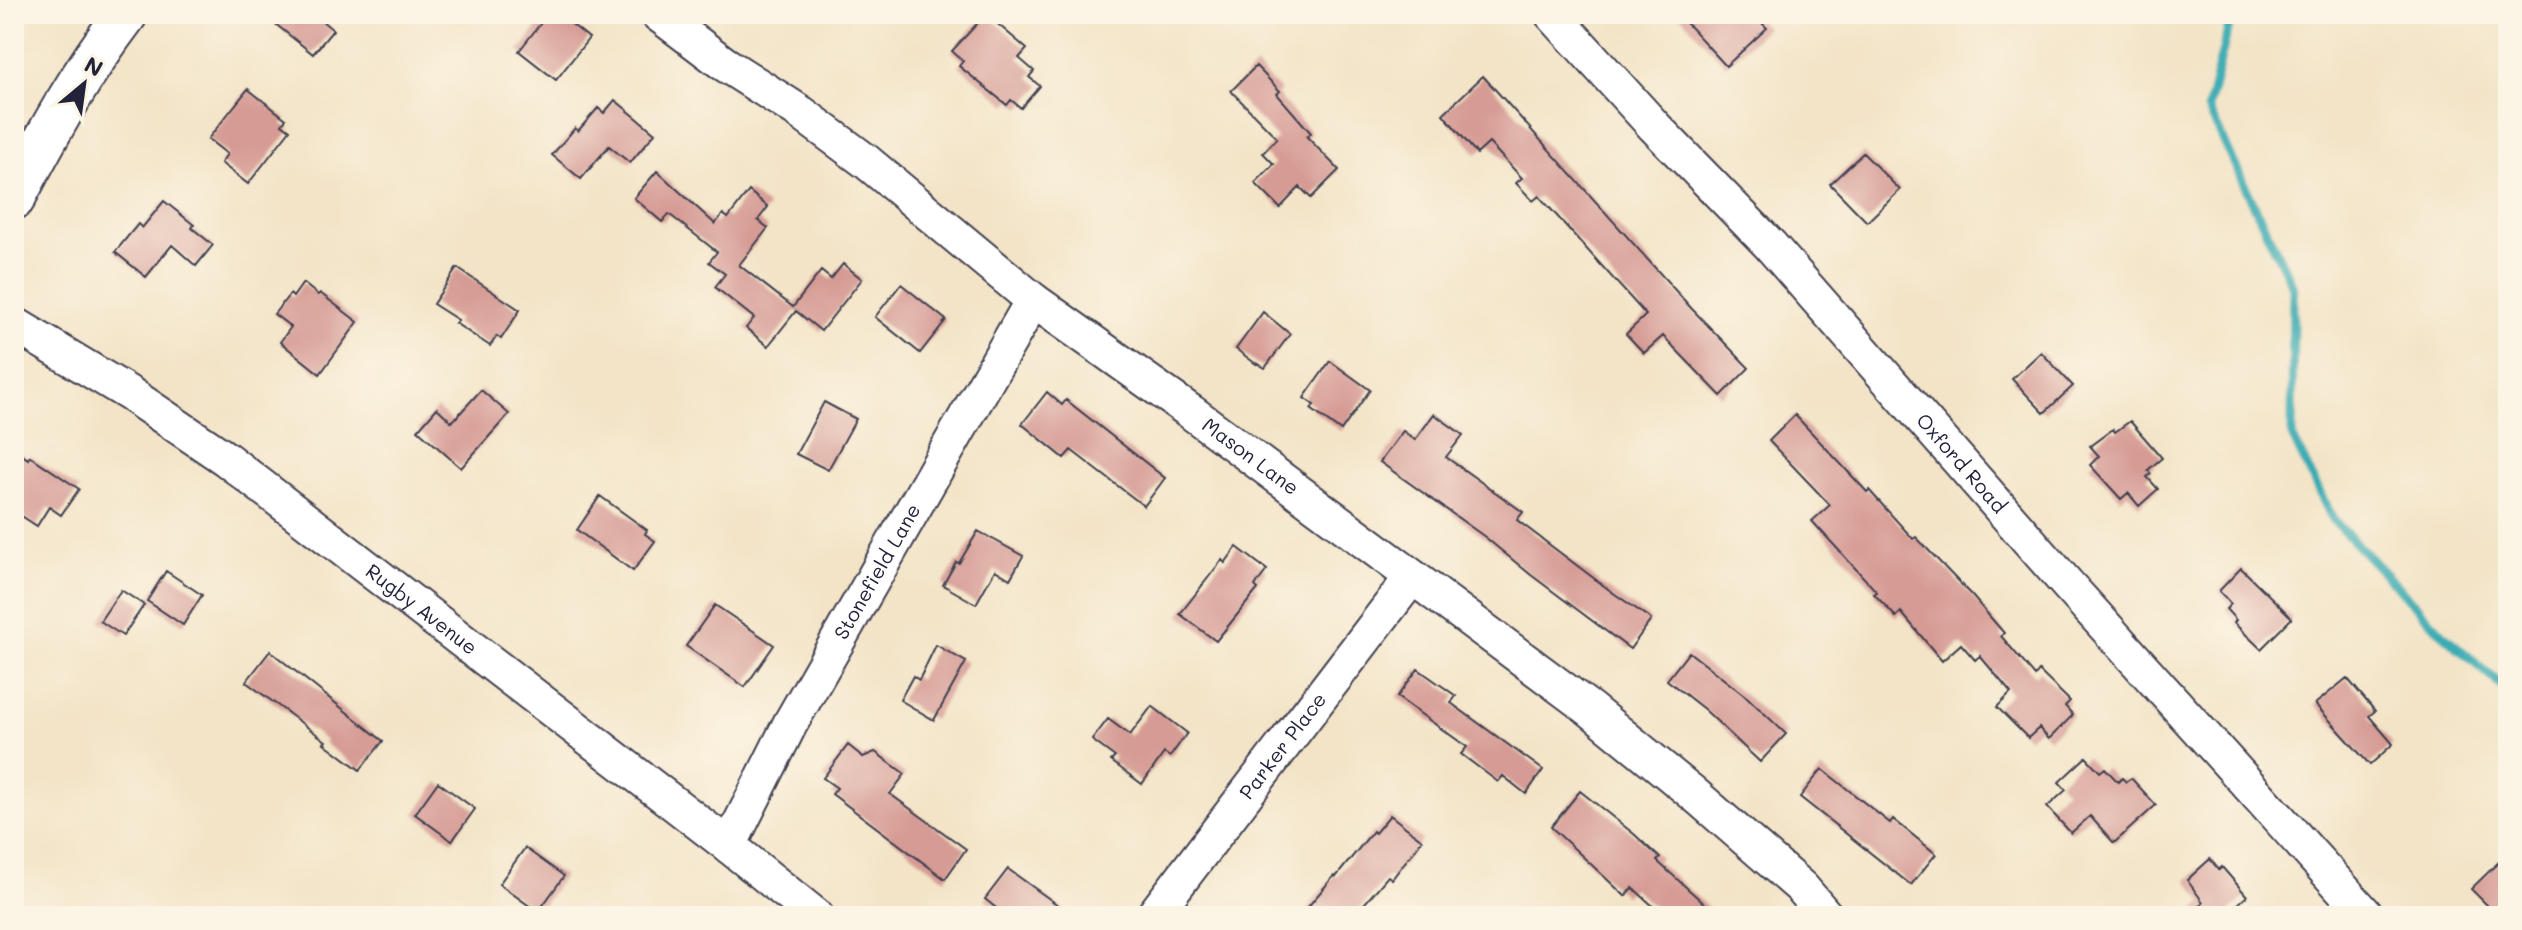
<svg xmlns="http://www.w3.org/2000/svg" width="2522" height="930" viewBox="0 0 2522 930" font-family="Mali,sans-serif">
  <rect width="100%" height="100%" fill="#fcf5e5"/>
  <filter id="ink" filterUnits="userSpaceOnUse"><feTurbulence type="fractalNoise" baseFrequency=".0125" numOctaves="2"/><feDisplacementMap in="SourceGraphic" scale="16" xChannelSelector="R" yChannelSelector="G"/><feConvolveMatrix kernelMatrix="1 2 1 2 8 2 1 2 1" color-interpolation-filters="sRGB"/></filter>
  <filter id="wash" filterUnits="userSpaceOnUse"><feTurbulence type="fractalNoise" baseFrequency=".006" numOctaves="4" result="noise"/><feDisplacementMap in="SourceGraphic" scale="32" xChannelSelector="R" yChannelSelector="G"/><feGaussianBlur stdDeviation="1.8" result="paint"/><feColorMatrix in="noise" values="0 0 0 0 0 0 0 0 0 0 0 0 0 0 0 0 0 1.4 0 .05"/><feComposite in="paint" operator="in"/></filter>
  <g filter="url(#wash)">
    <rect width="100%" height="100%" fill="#f3e4c7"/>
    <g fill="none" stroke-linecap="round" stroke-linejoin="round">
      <path stroke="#39abb3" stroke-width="9" d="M 2232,14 L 2208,108 L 2293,287 L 2292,436 L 2333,520 L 2446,637 L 2508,691"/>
    </g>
    <g id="blocks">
      <path fill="#d69b94" d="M 263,14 L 314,14 L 333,30 L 313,54 Z
        M 548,14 L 559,14 L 589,38 L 556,80 L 519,51 Z
        M 986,14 L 1027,49 L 1019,58 L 1034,71 L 1029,77 L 1040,86 L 1021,108 L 1011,100 L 1007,105 L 959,66 L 963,61 L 952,51 Z
        M 1678,14 L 1753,14 L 1767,28 L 1726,66 Z
        M 1256,66 L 1280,91 L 1277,94 L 1311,133 L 1307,137 L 1339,170 L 1311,198 L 1300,187 L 1280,208 L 1255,183 L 1274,164 L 1263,153 L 1277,138 L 1231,91 Z
        M 1483,76 L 1692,309 L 1749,368 L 1721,396 L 1663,336 L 1644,353 L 1626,334 L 1646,315 L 1539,196 L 1533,201 L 1516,183 L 1522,178 L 1489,143 L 1477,154 L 1443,114 Z
        M 248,89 L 286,119 L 282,124 L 290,130 L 248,184 L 221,163 L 227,154 L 208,139 Z
        M 615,100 L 655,133 L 630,163 L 609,146 L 581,179 L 552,155 L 575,128 L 578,131 L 598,108 L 604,113 Z
        M 1863,153 L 1900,190 L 1867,222 L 1830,184 Z
        M 657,171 L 715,224 L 723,214 L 728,218 L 749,191 L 768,207 L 758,220 L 768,228 L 739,265 L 793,307 L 821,271 L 831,279 L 843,264 L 862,279 L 821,331 L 796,311 L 768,346 L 746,328 L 754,318 L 715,287 L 725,274 L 709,262 L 717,252 L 669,214 L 662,222 L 634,198 Z
        M 164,201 L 194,225 L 192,228 L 213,245 L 196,266 L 172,245 L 146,277 L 115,252 L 138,224 L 142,228 Z
        M 457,268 L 520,310 L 501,339 L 497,336 L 490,346 L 455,323 L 458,320 L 433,304 Z
        M 303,283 L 318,295 L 320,293 L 358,322 L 320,374 L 280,342 L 291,327 L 274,314 L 290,294 L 293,297 Z
        M 901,284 L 946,320 L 920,353 L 875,317 Z
        M 1263,312 L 1290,334 L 1265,368 L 1257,363 L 1256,364 L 1236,349 Z
        M 2041,352 L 2073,386 L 2044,413 L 2012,379 Z
        M 1330,361 L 1370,390 L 1341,431 L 1311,409 L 1314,405 L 1304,398 Z
        M 481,390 L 509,414 L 461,468 L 418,430 L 437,408 L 452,422 Z
        M 1047,392 L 1062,405 L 1066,400 L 1165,478 L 1144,506 L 1071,450 L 1064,458 L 1022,424 Z
        M 824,402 L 856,419 L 828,470 L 796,454 Z
        M 1434,414 L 1463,435 L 1446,457 L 1523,512 L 1517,520 L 1612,592 L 1648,617 L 1651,620 L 1630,649 L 1531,575 L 1485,537 L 1380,462 L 1403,431 L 1415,440 Z
        M 1795,415 L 1867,492 L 1869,490 L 1913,539 L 1916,537 L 1973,597 L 2004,633 L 2001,636 L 2035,676 L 2039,671 L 2070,701 L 2065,706 L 2073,715 L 2049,739 L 2039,728 L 2028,738 L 1997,707 L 2011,693 L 1980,656 L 1975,660 L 1961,644 L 1942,661 L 1901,612 L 1896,617 L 1874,594 L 1877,592 L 1812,521 L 1830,505 L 1769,441 Z
        M 2130,421 L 2162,458 L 2148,470 L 2151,474 L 2147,477 L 2158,489 L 2139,506 L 2128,493 L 2121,499 L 2090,465 L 2099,456 L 2090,446 L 2113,429 L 2115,432 Z
        M 14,449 L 28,459 L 30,456 L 79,489 L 61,515 L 49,507 L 37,526 L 14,511 Z
        M 600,496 L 647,530 L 645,534 L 655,541 L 633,571 L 577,530 Z
        M 978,531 L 1023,556 L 1010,579 L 995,570 L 976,604 L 943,585 L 956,562 L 959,563 Z
        M 1237,547 L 1267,570 L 1255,586 L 1258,589 L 1216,641 L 1180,614 L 1222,560 L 1225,563 Z
        M 2241,568 L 2292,618 L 2261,649 L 2234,623 L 2236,620 L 2226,609 L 2231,604 L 2219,591 Z
        M 166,571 L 202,595 L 183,625 L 147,601 Z
        M 121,590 L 144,605 L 123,636 L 100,621 Z
        M 715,605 L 774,645 L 745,687 L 686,646 Z
        M 936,645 L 966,662 L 934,720 L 900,700 L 913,676 L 919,680 Z
        M 270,651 L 383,741 L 360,770 L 324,743 L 326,741 L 246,682 Z
        M 1689,652 L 1748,698 L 1786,734 L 1760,762 L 1705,710 L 1667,680 Z
        M 1418,669 L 1456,696 L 1451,703 L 1543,770 L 1526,794 L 1503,776 L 1498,782 L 1461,754 L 1467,747 L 1397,697 Z
        M 2347,678 L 2375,711 L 2369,716 L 2393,744 L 2370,765 L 2315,704 Z
        M 1152,706 L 1187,733 L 1170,757 L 1164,753 L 1142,784 L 1111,761 L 1115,757 L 1092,740 L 1108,719 L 1130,735 Z
        M 848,745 L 863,757 L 875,752 L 905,774 L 890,794 L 966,849 L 945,879 L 832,794 L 837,788 L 823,778 Z
        M 2086,757 L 2100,772 L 2105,768 L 2118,782 L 2122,778 L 2126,782 L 2131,778 L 2156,805 L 2114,843 L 2090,816 L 2071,833 L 2047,807 L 2066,790 L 2059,782 Z
        M 1822,769 L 1890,823 L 1893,819 L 1936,854 L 1911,885 L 1800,797 Z
        M 438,782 L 475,809 L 452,841 L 415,814 Z
        M 1580,791 L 1634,834 L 1660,858 L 1657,861 L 1718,916 L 1664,916 L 1633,888 L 1625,896 L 1551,827 Z
        M 1390,815 L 1422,840 L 1392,879 L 1388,876 L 1354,916 L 1300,916 L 1334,876 L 1336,877 L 1373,831 L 1375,833 Z
        M 525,848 L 564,876 L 538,912 L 499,884 Z
        M 2508,853 L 2508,916 L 2498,916 L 2471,889 Z
        M 2210,859 L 2219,870 L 2222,867 L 2247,896 L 2225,916 L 2187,916 L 2203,902 L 2187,880 Z
        M 1008,869 L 1073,916 L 1006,916 L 985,899 Z"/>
    </g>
  </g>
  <g filter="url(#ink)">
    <use href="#blocks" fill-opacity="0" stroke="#413f50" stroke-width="2"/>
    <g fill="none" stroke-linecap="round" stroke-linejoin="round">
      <defs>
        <g id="minor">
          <path id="s1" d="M 658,14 L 723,63 L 801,113 L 867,162 L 1033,300 L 1191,412 L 1590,709 L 1694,794 L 1802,888 L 1826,916"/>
          <path id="s2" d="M 1552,14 L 1654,126 L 1770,245 L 2067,584 L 2367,916"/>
          <path id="s3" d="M 14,324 L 130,394 L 226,459 L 729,846 L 816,916"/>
          <path id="s4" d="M 729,846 L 790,724 L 1033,300"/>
          <path id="s5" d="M 1153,916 L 1412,577"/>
        </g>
        <path id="major" d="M 14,198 C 48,133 81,73 126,14"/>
      </defs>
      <use href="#minor" stroke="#413f50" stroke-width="38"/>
      <use href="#major" stroke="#413f50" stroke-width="46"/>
      <use href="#minor" stroke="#fff" stroke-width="34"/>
      <use href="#major" stroke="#fff" stroke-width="42"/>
    </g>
  </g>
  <g text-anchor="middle" stroke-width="6" stroke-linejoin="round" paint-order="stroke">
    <g font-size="20" fill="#22223b" stroke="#fcf5e5">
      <text dy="7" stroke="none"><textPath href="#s1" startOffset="740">Mason Lane</textPath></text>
      <text dy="7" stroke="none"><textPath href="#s2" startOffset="608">Oxford Road</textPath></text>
      <text dy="7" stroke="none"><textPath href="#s4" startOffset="312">Stonefield Lane</textPath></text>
      <text dy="7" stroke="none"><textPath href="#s3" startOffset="498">Rugby Avenue</textPath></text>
      <text dy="7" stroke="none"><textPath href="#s5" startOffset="214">Parker Place</textPath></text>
    </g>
  </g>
  <rect width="2522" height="930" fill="none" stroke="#fcf5e5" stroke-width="48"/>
  <g transform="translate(84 84) rotate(29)" stroke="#fcf5e5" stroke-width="6" paint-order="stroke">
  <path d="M0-6L14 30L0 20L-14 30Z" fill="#22223b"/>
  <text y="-12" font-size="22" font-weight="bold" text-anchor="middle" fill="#22223b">N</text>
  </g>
</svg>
